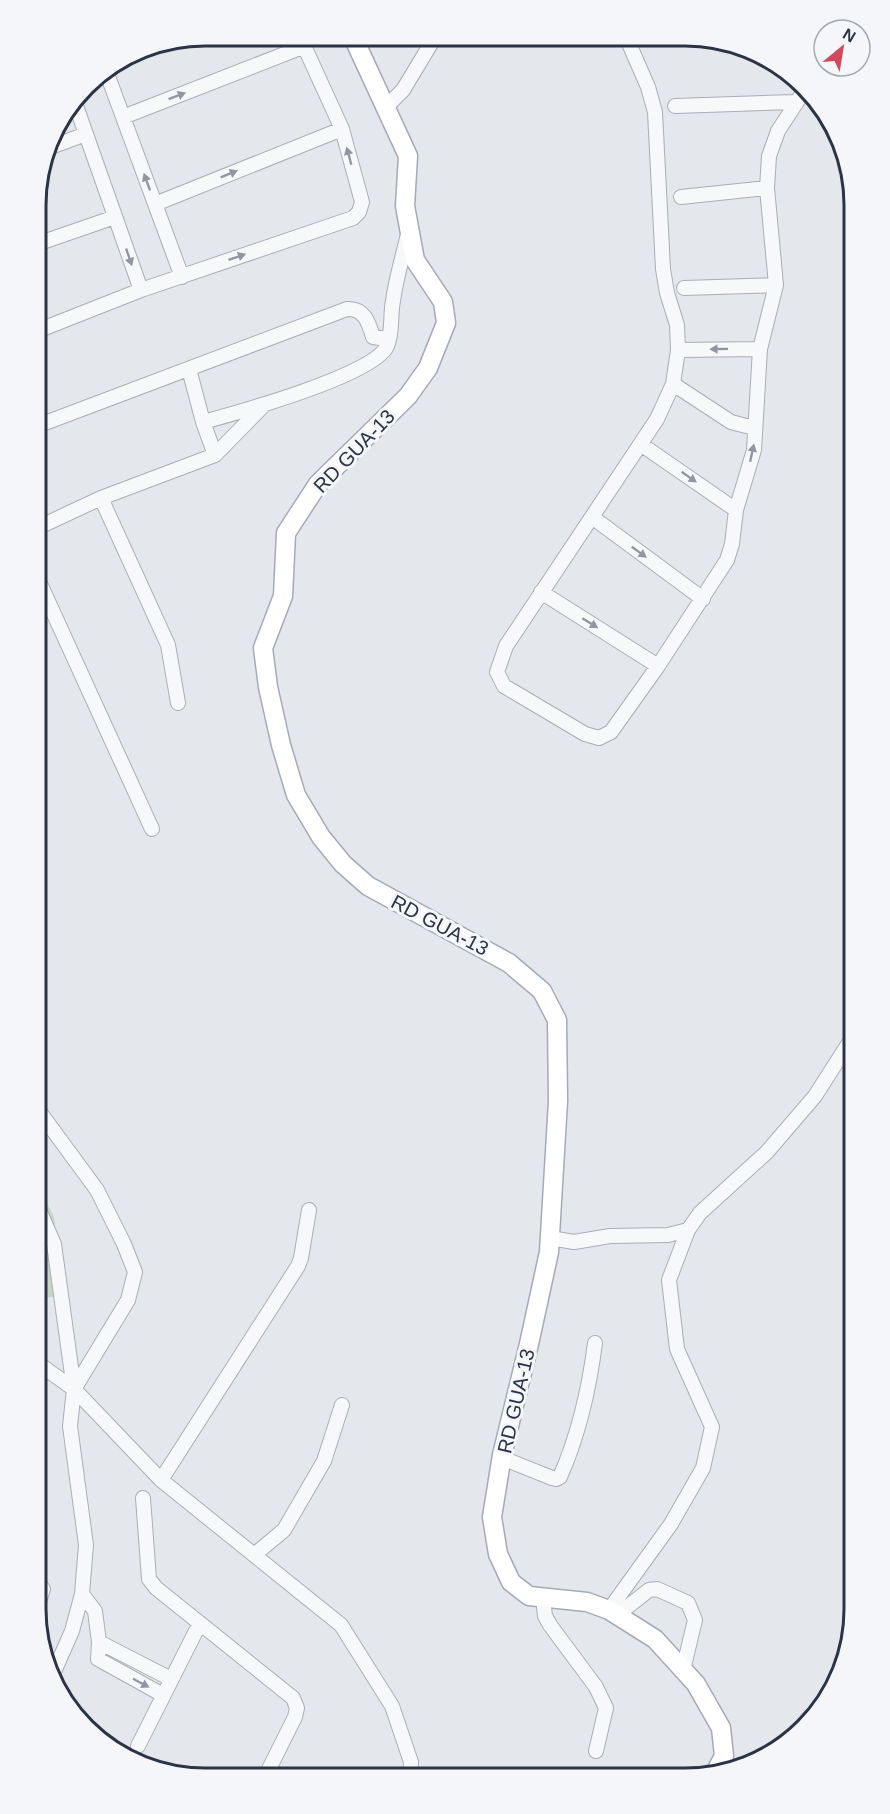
<svg xmlns="http://www.w3.org/2000/svg" width="890" height="1814" viewBox="0 0 890 1814" font-family="Helvetica,sans-serif">
  <rect width="100%" height="100%" fill="#e4e7ec"/>
  <path fill="#c9d6c5" d="M 36,1178 L 54,1218 L 61,1264 L 58,1296 L 36,1299 Z"/>
  <g fill="none" stroke-linecap="round" stroke-linejoin="round">
    <defs>
      <path id="minor" d="M 627,39 L 648,87 L 655,112 L 663,269 L 667,293 L 677,325 L 678,350 L 673,384 L 657,419 L 506,646 L 497,672 L 504,686 L 585,734 L 599,738 L 611,732 L 658,666 L 727,560 L 732,544 L 736,510 L 754,450 L 760,349 L 776,285 L 767,188 L 769,156 L 778,131 L 804,91
        M 106,71 L 182,277
        M 75,103 L 141,290
        M 675,106 L 795,102
        M 385,108 L 403,90 L 435,37
        M 123,117 L 305,46
        M 48,148 L 86,134
        M 681,197 L 767,188
        M 155,204 L 342,129
        M 37,244 L 115,217
        M 684,288 L 776,285
        M 37,331 L 141,290 L 353,218 L 359,212 L 362,202 L 342,129 L 300,37
        M 678,350 L 760,349
        M 189,369 L 203,422 L 215,455
        M 673,384 L 731,422 L 754,428
        M 203,422 C 236,413 375,375 387,346 C 393,332 390,315 393,301 C 396,278 403,256 408,234
        M 37,426 L 347,309 C 365,308 369,324 373,337 L 388,339
        M 642,445 L 736,510
        M 101,498 L 168,645 L 178,703
        M 592,517 L 703,599
        M 37,528 L 101,498 L 215,455 L 262,407
        M 37,577 L 152,829
        M 541,592 L 658,666
        M 36,1107 L 97,1190 L 124,1244 L 135,1272 L 128,1300 L 74,1389 L 70,1426 L 86,1545 L 82,1594 L 72,1631 L 53,1674
        M 36,1203 L 54,1244 L 74,1389
        M 550,1238 L 574,1242 L 610,1236 L 668,1235 L 688,1230 L 700,1213 L 767,1152 L 815,1096 L 854,1035
        M 36,1362 L 74,1389 L 161,1480 L 341,1625 L 392,1706 L 411,1762 L 410,1777
        M 502,1458 L 552,1478 L 556,1479 L 560,1477 C 579,1434 589,1390 595,1343
        M 161,1480 L 298,1266 L 301,1258 L 309,1210
        M 143,1498 L 149,1579 L 156,1588 L 293,1698 L 297,1708 L 295,1717 L 265,1777
        M 254,1555 L 284,1530 L 324,1461 L 342,1405
        M 36,1579 L 43,1589 L 36,1611
        M 82,1594 L 95,1611 L 99,1642 L 98,1659 L 163,1695
        M 543,1598 L 545,1616 L 550,1625 L 596,1687 L 606,1708 L 596,1751
        M 609,1610 L 671,1524 L 703,1468 L 712,1427 L 677,1349 L 669,1280 L 688,1230
        M 617,1615 L 649,1590 L 657,1589 L 688,1603 L 695,1620 L 683,1670
        M 99,1642 L 171,1679
        M 138,1746 L 200,1623"/>
      <path id="major" d="M 353,37 L 408,156 L 405,206 L 415,260 L 443,302 L 446,323 L 428,368 L 408,396 L 318,484 L 286,533 L 283,596 L 263,648 L 268,687 L 281,745 L 296,795 L 321,837 L 343,864 L 368,886 L 509,963 L 542,991 L 557,1020 L 558,1101 L 549,1252 L 529,1344 L 502,1455 L 492,1517 L 498,1554 L 511,1582 L 529,1596 L 587,1602 L 609,1610 L 655,1639 L 696,1684 L 721,1728 L 724,1756 L 715,1773"/>
    </defs>
    <use href="#minor" stroke="#a9aeb7" stroke-width="16"/>
    <use href="#major" stroke="#a3abb8" stroke-width="21"/>
    <use href="#minor" stroke="#f7f8fa" stroke-width="14"/>
    <use href="#major" stroke="#fff" stroke-width="18"/>
  </g>
  <defs><path id="oneway-solid" d="M-6-.8H1V-3.2L6.5 0L1 3.2V.8H-6Z" transform="scale(1.5)"/></defs>
  <g fill="#9196a0">
    <use href="#oneway-solid" transform="translate(177 96) rotate(-21)"/>
    <use href="#oneway-solid" transform="translate(349 156) rotate(-105)"/>
    <use href="#oneway-solid" transform="translate(229 174) rotate(-22)"/>
    <use href="#oneway-solid" transform="translate(147 182) rotate(-110)"/>
    <use href="#oneway-solid" transform="translate(129 257) rotate(71)"/>
    <use href="#oneway-solid" transform="translate(237 257) rotate(-19)"/>
    <use href="#oneway-solid" transform="translate(719 349) rotate(179)"/>
    <use href="#oneway-solid" transform="translate(752 453) rotate(-78)"/>
    <use href="#oneway-solid" transform="translate(689 477) rotate(35)"/>
    <use href="#oneway-solid" transform="translate(639 552) rotate(36)"/>
    <use href="#oneway-solid" transform="translate(590 623) rotate(32)"/>
    <use href="#oneway-solid" transform="translate(141 1683) rotate(28)"/>
  </g>
  <g text-anchor="middle" stroke-width="6" stroke-linejoin="round" paint-order="stroke">
    <g font-size="20" fill="#2b3445" stroke="#f4f6f9">
      <text transform="translate(354 451) rotate(-46)" y="7">RD GUA-13</text>
      <text transform="translate(440 925) rotate(28)" y="7">RD GUA-13</text>
      <text transform="translate(516 1401) rotate(-77)" y="7">RD GUA-13</text>
    </g>
  </g>
  <path d="M0 0H890V1814H0ZM205 46H685A159 159 0 0 1 844 205V1609A159 159 0 0 1 685 1768H205A159 159 0 0 1 46 1609V205A159 159 0 0 1 205 46Z" fill="#f4f6f9" fill-rule="evenodd"/>
  <path fill="none" stroke="#2b3445" stroke-width="3" d="M205 46H685A159 159 0 0 1 844 205V1609A159 159 0 0 1 685 1768H205A159 159 0 0 1 46 1609V205A159 159 0 0 1 205 46Z"/>
  <g transform="translate(842 48) rotate(30)"><circle r="28" fill="#f4f6f9" stroke="#a4a8b1" stroke-width="1.5"/>
  <path d="M0-4.5L10 22L0 15L-10 22Z" fill="#d1495b"/>
  <text y="-9" font-size="16" font-weight="bold" text-anchor="middle" fill="#2b3445">N</text>
  </g>
</svg>
